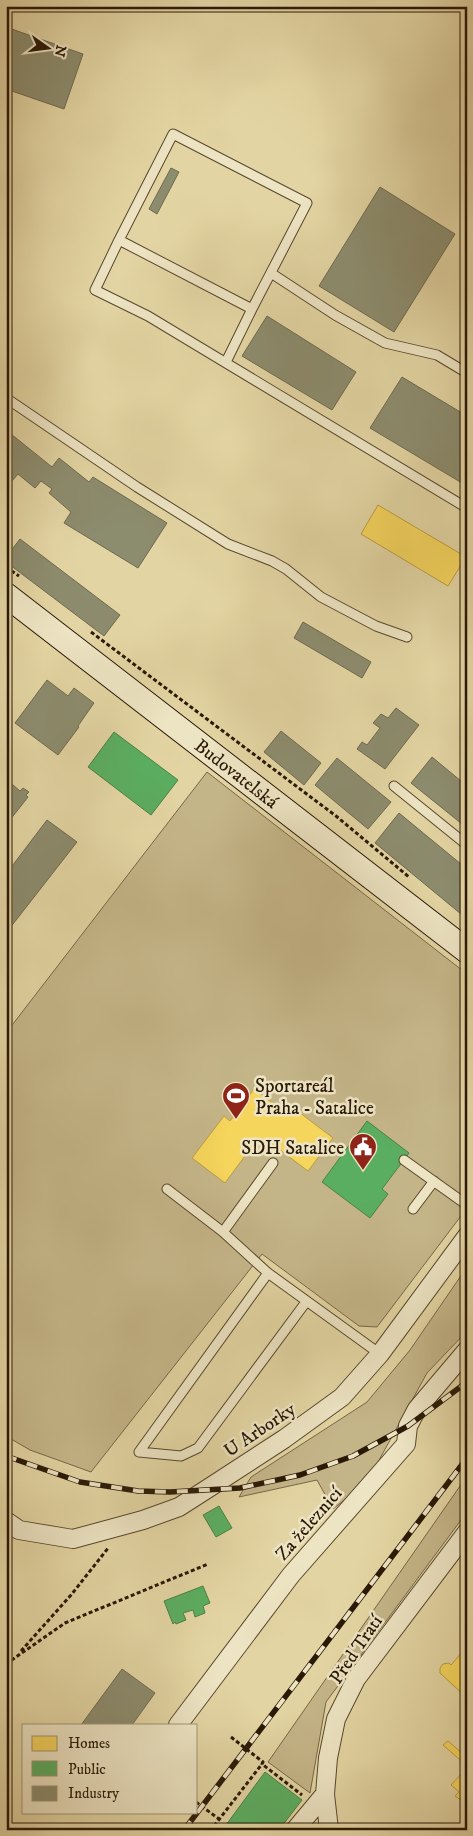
<svg xmlns="http://www.w3.org/2000/svg" width="473" height="1836" viewBox="0 0 473 1836" font-family="'IM FELL DW Pica',serif">
  <rect width="100%" height="100%" fill="#e3d5a3"/>
  <filter id="stains"><feTurbulence type="fractalNoise" baseFrequency=".004" numOctaves="4"/><feColorMatrix values="0 0 0 0 .2 0 0 0 0 .09 0 0 0 0 .02 0 0 0 .5 -.17"/></filter>
  <radialGradient id="worn" r=".72"><stop offset=".6" stop-color="#630" stop-opacity="0"/><stop offset="1" stop-color="#630" stop-opacity=".3"/></radialGradient>
  <path fill="#c4b588" stroke="#776748" d="M 207,772 L 467,974 L 467,1208 L 377,1327 L 359,1326 L 262,1254 L 91,1472 L 30,1450 L 6,1436 L 6,1033 Z
    M 467,1267 L 467,1331 L 427,1373 L 367,1482 L 333,1509 L 317,1480 L 239,1497 L 251,1477 L 367,1402 L 410,1350 Z
    M 467,1476 L 467,1512 L 326,1702 L 310,1793 L 268,1762 Z"/>
  <path fill="#f6d55c" stroke="#b99d42" d="M 378,505 L 466,557 L 448,586 L 361,534 Z
    M 254,1089 L 286,1113 L 291,1106 L 333,1138 L 308,1171 L 267,1140 L 262,1147 L 256,1141 L 225,1183 L 192,1158 L 224,1116 L 230,1121 Z
    M 464,1650 L 467,1653 L 467,1698 L 440,1673 L 440,1668 L 443,1664 L 449,1663 L 451,1665 Z
    M 448,1741 L 464,1755 L 462,1756 L 467,1760 L 467,1766 L 443,1745 Z
    M 467,1768 L 467,1799 L 464,1797 L 461,1800 L 455,1796 L 459,1792 L 451,1785 Z"/>
  <path fill="#5aae61" stroke="#4c8146" d="M 114,732 L 178,780 L 151,815 L 88,767 Z
    M 367,1121 L 409,1153 L 382,1189 L 388,1194 L 370,1218 L 322,1182 Z
    M 219,1506 L 232,1528 L 216,1537 L 203,1515 Z
    M 203,1586 L 210,1603 L 203,1606 L 205,1613 L 195,1617 L 193,1610 L 183,1613 L 186,1620 L 176,1624 L 175,1622 L 173,1624 L 164,1601 Z
    M 265,1772 L 302,1800 L 282,1826 L 285,1828 L 284,1830 L 225,1830 L 223,1829 Z"/>
  <path fill="#8c8c6e" stroke="#6f6a4f" d="M 6,27 L 83,54 L 64,109 L 6,89 Z
    M 171,168 L 179,172 L 157,214 L 149,209 Z
    M 380,187 L 455,234 L 394,332 L 319,286 Z
    M 267,316 L 356,372 L 332,410 L 242,356 Z
    M 402,377 L 467,416 L 467,486 L 370,428 Z
    M 6,430 L 52,467 L 59,458 L 89,482 L 93,477 L 167,523 L 138,568 L 64,523 L 71,512 L 49,493 L 52,489 L 41,481 L 35,488 L 18,474 L 6,488 Z
    M 20,539 L 120,615 L 104,636 L 6,562 L 6,557 Z
    M 303,622 L 371,662 L 362,678 L 294,638 Z
    M 47,680 L 68,696 L 74,688 L 94,703 L 78,726 L 79,727 L 58,755 L 15,723 Z
    M 396,708 L 419,725 L 385,769 L 357,749 L 362,742 L 367,745 L 380,728 L 373,723 L 381,714 L 388,718 Z
    M 281,731 L 321,763 L 304,785 L 264,752 Z
    M 432,757 L 467,786 L 467,828 L 411,783 Z
    M 337,758 L 391,802 L 368,829 L 315,785 Z
    M 6,779 L 20,791 L 23,788 L 29,792 L 26,795 L 28,797 L 6,825 Z
    M 399,813 L 467,869 L 467,919 L 375,843 Z
    M 47,820 L 77,842 L 6,933 L 6,874 Z
    M 122,1669 L 155,1693 L 132,1725 L 81,1725 Z"/>
  <g fill="none" stroke-linecap="round" stroke-linejoin="round">
    <defs>
      <path id="lane" d="M 173,134 L 307,203 L 252,309 L 119,240 Z
        M 119,240 L 95,290 L 148,316 L 467,508
        M 271,273 L 335,315 L 385,343 L 437,355 L 467,373
        M 226,362 L 252,309
        M 6,398 L 137,487 L 228,544 L 272,561 L 286,569 L 321,597 L 376,626 L 407,637
        M 394,786 L 467,845
        M 404,1160 L 467,1205
        M 167,1189 L 223,1232 L 268,1273 L 380,1354
        M 413,1209 L 434,1181
        M 223,1232 L 273,1163
        M 139,1452 L 181,1456 L 198,1448 L 306,1302
        M 139,1452 L 268,1273"/>
      <path id="street" d="M 6,1521 L 19,1530 L 73,1539 L 143,1520 L 179,1507 L 204,1491 L 284,1439 L 342,1397 L 380,1354 L 467,1236
        M 178,1725 L 291,1575 L 406,1444 L 408,1426 L 417,1409 L 467,1350
        M 295,1830 L 325,1794
        M 329,1830 L 325,1794 L 328,1758 L 336,1719 L 356,1679 L 467,1532"/>
      <path id="secondary" d="M 6,595 L 467,951"/>
    </defs>
    <use href="#lane" stroke="#58482e" stroke-width="11"/>
    <use href="#street" stroke="#58482e" stroke-width="20"/>
    <use href="#secondary" stroke="#2a1907" stroke-width="26"/>
    <path stroke="#2a1907" stroke-width="3" stroke-dasharray="4 2.5" stroke-linecap="butt" d="M 6,567 L 19,576
      M 91,632 L 336,816 L 409,877
      M 21,1651 L 71,1595 L 109,1547
      M 6,1664 L 65,1623 L 208,1564
      M 231,1737 L 263,1762 L 262,1764 L 302,1795
      M 196,1802 L 219,1819
      M 219,1830 L 214,1826 L 262,1764"/>
    <use href="#lane" stroke="#ede4c3" stroke-width="9"/>
    <use href="#street" stroke="#ede4c3" stroke-width="18"/>
    <use href="#secondary" stroke="#ede4c3" stroke-width="24"/>
    <defs>
      <path id="rail" d="M 6,1456 L 80,1482 L 138,1491 L 170,1492 L 240,1488 L 300,1475 L 353,1456 L 408,1426 L 467,1382
        M 184,1830 L 467,1458"/>
    </defs>
    <use href="#rail" stroke="#2a1907" stroke-width="5.5"/>
    <use href="#rail" stroke="#ede4c3" stroke-width="4" stroke-dasharray="11" stroke-linecap="butt"/>
  </g>
  <defs>
    <symbol id="stadium-pin" viewBox="-11 -11 22 30"><path d="M0 17L-7.5 6A9.5 9.5 0 1 1 7.5 6Z" fill="#8f2418" stroke="#ede4c3"/><path d="M0-5a6.5 5 0 1 0 0 10a6.5 5 0 1 0 0-10ZM-3.5-1.8h7v3.6h-7Z" fill="#fff"/></symbol>
    <symbol id="civic-pin" viewBox="-11 -11 22 30"><path d="M0 17L-7.5 6A9.5 9.5 0 1 1 7.5 6Z" fill="#8f2418" stroke="#ede4c3"/><path d="M-.6-6.5H3V-4.5H.6V-3L4-1V1h2V6H-6V1h2V-1L-.6-3ZM-1.2 2.5V6h2.4V2.5Z" fill="#fff"/></symbol>
  </defs>
  <g fill-rule="evenodd">
    <use href="#stadium-pin" x="220" y="1080" width="32" height="43"/>
    <use href="#civic-pin" x="347" y="1131" width="32" height="43"/>
  </g>
  <g text-anchor="middle" stroke-width="5" stroke-linejoin="round" paint-order="stroke">
    <g font-size="19" fill="#2a1907" stroke="#ede4c3">
      <text transform="translate(237 773) rotate(38)" y="7">Budovatelská</text>
      <text transform="translate(259 1429) rotate(-34)" y="7">U Arborky</text>
      <text transform="translate(308 1523) rotate(-49)" y="7">Za železnicí</text>
      <text transform="translate(355 1649) rotate(-56)" y="7">Před Tratí</text>
    </g>
    <g font-size="19" fill="#2a1907" stroke="#ede4c3" text-anchor="start">
      <text x="255" y="1092">Sportareál<tspan x="255" dy="22">Praha - Satalice</tspan></text>
      <text x="344" y="1154" text-anchor="end">SDH Satalice</text>
    </g>
  </g>
  <rect width="473" height="1836" fill="none" stroke="#e3d5a3" stroke-width="25"/>
  <rect x="8" y="8" width="458" height="1821" fill="none" stroke="#2a1907" stroke-width="2.5"/>
  <rect x="12" y="12" width="448" height="1811" fill="none" stroke="#2a1907"/>
  <rect x="22" y="1724" width="175" height="90" fill="#ede4c3" stroke="#9f9378"/>
  <rect x="32" y="1736" width="25" height="15" fill="#f6d55c" stroke="#9f9378"/>
  <text x="68" y="1748" font-size="15" fill="#2a1907">Homes</text>
  <rect x="32" y="1761" width="25" height="15" fill="#5aae61" stroke="#9f9378"/>
  <text x="68" y="1774" font-size="15" fill="#2a1907">Public</text>
  <rect x="32" y="1786" width="25" height="15" fill="#8c8c6e" stroke="#9f9378"/>
  <text x="68" y="1798" font-size="15" fill="#2a1907">Industry</text>
  <g transform="translate(48 48) rotate(104)" stroke="#ede4c3" stroke-width="4" paint-order="stroke">
  <path d="M0-4L9 19L0 12L-9 19Z" fill="#2a1907"/>
  <text y="-8" font-size="14" font-weight="bold" text-anchor="middle" fill="#2a1907">N</text>
  </g>
  <rect width="100%" height="100%" filter="url(#stains)"/>
  <rect width="100%" height="100%" fill="url(#worn)"/>
</svg>
